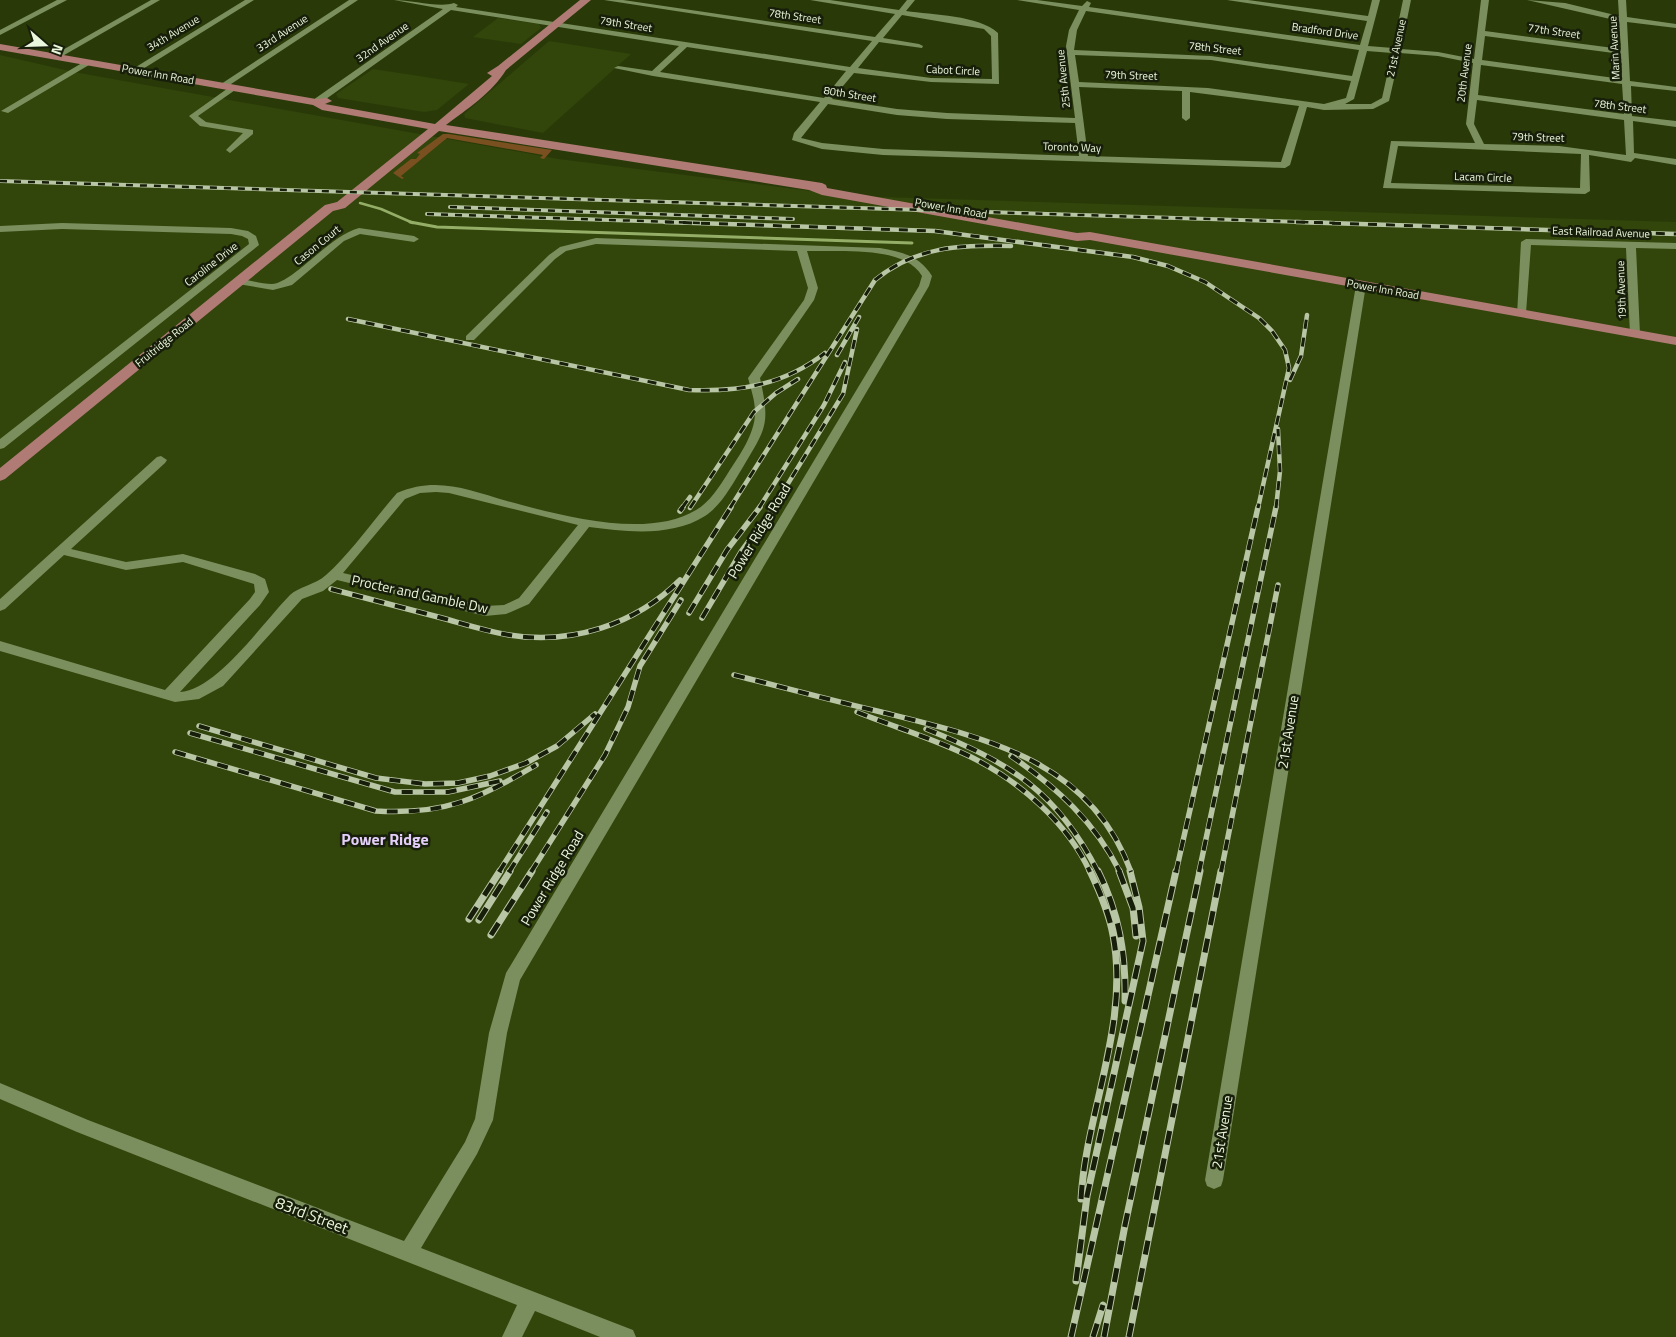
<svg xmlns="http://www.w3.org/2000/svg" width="1676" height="1337" viewBox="0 0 1676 1337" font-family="'Titillium Web',sans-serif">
  <rect width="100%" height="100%" fill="#293a08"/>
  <path fill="#32450b" d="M 498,18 L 539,24 L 541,28 L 521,44 L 473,37 Z
    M 549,41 L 631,54 L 543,133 L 465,118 L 464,114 Z
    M 0,55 L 74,72 L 559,159 L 850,196 L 1676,222 L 1676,1337 L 0,1337 Z
    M 373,69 L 419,76 L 469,84 L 437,110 L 424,112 L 338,98 L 336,94 Z"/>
  <path fill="#7a5020" d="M 443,134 L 449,134 L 552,150 L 544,159 L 540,158 L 543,155 L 447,138 L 401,176 L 404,178 L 402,179 L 393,173 L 411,159 L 416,159 L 420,154 L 417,153 Z"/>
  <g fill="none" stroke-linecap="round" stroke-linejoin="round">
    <path stroke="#94ae68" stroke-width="2.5" d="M 360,203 L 381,209 L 413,223"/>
    <path stroke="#94ae68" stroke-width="3" d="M 410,222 L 437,227 L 912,243"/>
    <path fill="#7a8f5d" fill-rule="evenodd" d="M 57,0 L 67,0 L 0,35 L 0,30 Z
      M 151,0 L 160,0 L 59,58 L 52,56 Z
      M 245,0 L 254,0 L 138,72 L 131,70 Z
      M 349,0 L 358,0 L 225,88 L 218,86 Z
      M 394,0 C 411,0 440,8 454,3 L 458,5 L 456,7 L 850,67 L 872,41 L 604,0 L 623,0 L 875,37 L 895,14 L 810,0 L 830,0 L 899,10 L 907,0 L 915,0 L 906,11 C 932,15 979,15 998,33 L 999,84 L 931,82 L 854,73 L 832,99 L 897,109 L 947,113 L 1075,118 L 1066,46 L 1069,30 L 1079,10 L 1017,0 L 1037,0 L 1082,6 L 1087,1 L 1091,3 L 1089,7 L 1360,45 L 1367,21 L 1227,0 L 1248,0 L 1368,16 L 1372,0 L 1380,0 L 1368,46 L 1393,48 L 1403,0 L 1411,0 L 1401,49 L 1438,52 L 1474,59 L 1481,0 L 1489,0 L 1485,31 L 1621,49 L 1619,21 L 1527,0 L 1565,3 L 1619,16 L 1618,0 L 1626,0 L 1627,17 L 1676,24 L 1676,28 L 1627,22 L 1630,81 L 1676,87 L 1676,91 L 1631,86 L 1632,116 L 1676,121 L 1676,127 L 1633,121 L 1634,153 L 1676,159 L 1676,165 L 1635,158 L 1631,162 L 1589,155 L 1590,191 L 1585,194 L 1383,188 L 1391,141 L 1475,143 L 1466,124 L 1473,63 L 1438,56 L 1400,53 L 1389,101 L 1373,109 L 1324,110 L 1307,107 L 1290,165 L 1285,168 L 883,155 L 822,149 L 792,140 L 794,133 L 820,102 L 653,76 L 614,68 L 618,66 L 652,71 L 679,46 L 451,10 L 319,104 L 313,104 L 313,100 L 443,9 ZM 1086,11 L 1359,50 L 1352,76 L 1211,56 L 1074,50 L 1077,30 ZM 902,15 L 984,29 L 991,36 L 992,79 L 931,78 L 858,68 L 879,42 L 922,48 L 923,46 L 919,44 L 883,38 ZM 1485,36 L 1621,54 L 1622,79 L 1482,60 ZM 687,47 L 846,71 L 824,98 L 660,72 ZM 1367,51 L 1392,53 L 1382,98 L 1371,104 L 1345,104 L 1354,99 ZM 1075,55 L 1211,60 L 1351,81 L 1346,98 L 1324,104 L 1208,88 L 1079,82 ZM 1481,65 L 1622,84 L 1624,114 L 1478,95 ZM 1079,87 L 1182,91 L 1182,118 L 1186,121 L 1190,118 L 1190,92 L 1299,106 L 1281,162 L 1088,156 ZM 1477,100 L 1624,120 L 1626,155 L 1559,146 L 1484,144 L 1474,124 ZM 828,104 L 897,115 L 947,119 L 1075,123 L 1079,156 L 883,149 L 822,143 L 801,138 ZM 1398,146 L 1581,154 L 1580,188 L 1391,183 Z
      M 87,60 L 94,62 L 8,113 L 1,111 Z
      M 231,86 L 238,88 L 198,116 L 206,122 L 253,130 L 253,134 L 230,153 L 226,150 L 243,133 L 200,126 L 189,116 Z
      M 62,223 L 231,228 L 248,231 L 256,236 L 259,245 L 4,448 L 0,449 L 0,439 L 249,244 L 248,239 L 242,236 L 231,234 L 62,229 L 0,232 L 0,226 Z
      M 359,228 L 414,236 L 419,239 L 414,242 L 360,234 L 344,241 L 292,285 L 273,290 L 238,284 L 233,281 L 238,278 C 249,280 261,284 272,284 C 293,283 329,236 359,228 Z
      M 596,238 L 880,248 C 902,252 920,256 932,276 L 929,286 L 520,980 L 507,1033 L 493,1120 L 477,1154 L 421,1248 L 633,1330 L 636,1337 L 600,1337 L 535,1311 L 522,1337 L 502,1337 L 517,1305 L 77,1132 L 0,1099 L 0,1083 L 88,1120 L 404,1241 L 465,1142 L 475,1119 L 489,1033 L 506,973 L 919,286 L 922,276 C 904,245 839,252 807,251 L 818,288 L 814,300 L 760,378 C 770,424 767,427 743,467 C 733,483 722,505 705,516 C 672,537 627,532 589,527 L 529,604 L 506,614 L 485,616 L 337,580 L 323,591 L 302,599 L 223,686 L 199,699 L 175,702 L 0,651 L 0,641 L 165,690 L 250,599 L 255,592 L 254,584 L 183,562 L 126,570 L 64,555 L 5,609 L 0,611 L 0,599 L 157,457 L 161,456 L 167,460 L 165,463 L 71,549 L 126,562 L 183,554 L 255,574 L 265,579 L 269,592 L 260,605 L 180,692 C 217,690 264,621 290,595 C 298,587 315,585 326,575 C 350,554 375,518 397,493 C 437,476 468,490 507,501 C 559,515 647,540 696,510 C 709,503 720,486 728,473 C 739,456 756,433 755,411 C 755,401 751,389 748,378 L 804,300 L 808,288 L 797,251 L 596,244 L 566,251 L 555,259 L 474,340 L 466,340 L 466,336 L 549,255 L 560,247 ZM 436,492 L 449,493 L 578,525 L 519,598 L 504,605 L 485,606 L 343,573 L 405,499 L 420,493 Z
      M 1526,239 L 1676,243 L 1676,249 L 1636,248 L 1640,334 L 1635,337 L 1630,334 L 1626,248 L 1531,245 L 1526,313 L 1525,315 L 1517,315 L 1521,242 Z
      M 1361,282 L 1366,285 L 1223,1180 L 1221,1186 L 1214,1189 L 1207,1186 L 1205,1180 L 1356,285 Z"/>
    <path fill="#b07b75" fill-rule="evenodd" d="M 580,0 L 591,0 L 506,70 C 492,93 467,109 446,125 L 822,183 L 826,185 L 827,188 L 1077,233 L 1090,232 L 1676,337 L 1676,345 L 1090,240 L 1077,241 L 822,195 L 809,190 L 439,131 L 345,208 L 333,211 L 5,479 L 0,481 L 0,468 L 325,205 L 337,202 L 428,129 L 322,110 L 313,105 L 0,50 L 0,44 L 316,99 L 327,98 L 332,101 L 325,104 L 435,124 L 492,76 L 487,73 L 498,66 Z"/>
    <defs>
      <path id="rail-far3" d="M 0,181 L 1335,223
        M 450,207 L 793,219
        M 427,214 L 703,223"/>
      <path id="rail-far2" d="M 665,222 L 935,231 L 1133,257 L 1168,266 L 1205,282 L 1259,318 L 1272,331 L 1285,350 L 1289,368 L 1258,508
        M 1296,222 L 1676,234
        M 348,319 L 689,390 C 740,392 784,385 825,353
        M 837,355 L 859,317
        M 1290,380 L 1301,356 L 1307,315
        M 682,508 L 690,497
        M 690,508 L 754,412 L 776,393 L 798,379
        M 730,508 L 875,280 C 917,246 959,245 1011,246
        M 759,508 L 824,405 L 845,362
        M 773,508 L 843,394 L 857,329
        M 1276,508 L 1280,471 L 1278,429"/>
      <path id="rail-far1" d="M 680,511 L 683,507
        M 331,589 C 368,599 405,608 442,618 C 464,624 486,631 509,635 C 571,645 635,625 680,580
        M 689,613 L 727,550 L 760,507
        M 702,618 L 741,552 L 774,507
        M 734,675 C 782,687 830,700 877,711 C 981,737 1090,758 1131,872
        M 857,712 C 894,727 935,739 971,757 C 1019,781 1067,822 1090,872
        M 199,726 L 376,778 L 425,784 L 458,783 L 490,776 L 526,763 L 557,746 L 595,714
        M 926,729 C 1009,762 1057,791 1098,872
        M 190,733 L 395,792 L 448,792 L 500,781
        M 175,752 L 376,811 C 444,815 479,799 536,765
        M 1011,756 C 1056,787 1095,822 1120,872
        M 499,872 L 731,507
        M 509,872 L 547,812
        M 531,872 L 605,755 L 628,707 L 640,666 L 681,600
        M 1176,872 L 1258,507
        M 1199,872 L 1276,507
        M 1221,872 L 1278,585"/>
      <path id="rail" d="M 1098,871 C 1119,913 1126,954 1125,1001
        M 1119,871 L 1133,908 L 1136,936
        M 469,919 L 500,871
        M 479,920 L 510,871
        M 491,935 L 532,871
        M 1081,1199 C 1086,1111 1130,1024 1113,935 C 1109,913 1100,892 1090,871
        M 1076,1281 L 1087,1196 L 1143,941 L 1139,907 L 1130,871
        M 1071,1337 L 1176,871
        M 1093,1337 L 1103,1305
        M 1104,1337 L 1125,1225 L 1200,871
        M 1129,1337 L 1221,871"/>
    </defs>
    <use href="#rail-far3" stroke="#b9c6a5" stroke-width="4"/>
    <use href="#rail-far2" stroke="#b9c6a5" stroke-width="4.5"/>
    <use href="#rail-far1" stroke="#b9c6a5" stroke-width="5.5"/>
    <use href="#rail" stroke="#b9c6a5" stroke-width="7"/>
    <use href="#rail-far3" stroke="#171e0a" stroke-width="2.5" stroke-dasharray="7" stroke-linecap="butt"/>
    <use href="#rail-far2" stroke="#171e0a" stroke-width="3" stroke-dasharray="9" stroke-linecap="butt"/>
    <use href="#rail-far1" stroke="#171e0a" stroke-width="4" stroke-dasharray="11" stroke-linecap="butt"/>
    <use href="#rail" stroke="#171e0a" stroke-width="5" stroke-dasharray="14" stroke-linecap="butt"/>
  </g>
  <g text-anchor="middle" stroke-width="5" stroke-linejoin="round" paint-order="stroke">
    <g font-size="11" fill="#ebf7dc" stroke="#171e0a">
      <text transform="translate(795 16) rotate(8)" y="4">78th Street</text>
      <text transform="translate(626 24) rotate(9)" y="4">79th Street</text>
      <text transform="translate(1325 31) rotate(8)" y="4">Bradford Drive</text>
      <text transform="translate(1554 31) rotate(8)" y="4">77th Street</text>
      <text transform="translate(173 33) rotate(-31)" y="4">34th Avenue</text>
      <text transform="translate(282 33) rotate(-33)" y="4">33rd Avenue</text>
      <text transform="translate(382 42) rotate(-35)" y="4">32nd Avenue</text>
      <text transform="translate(1215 48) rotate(6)" y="4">78th Street</text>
      <text transform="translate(1396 48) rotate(-78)" y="4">21st Avenue</text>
      <text transform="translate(1614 48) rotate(-93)" y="4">Marin Avenue</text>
      <text transform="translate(953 70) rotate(3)" y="4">Cabot Circle</text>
      <text transform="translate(1464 73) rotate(-83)" y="4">20th Avenue</text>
      <text transform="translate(158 74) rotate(10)" y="4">Power Inn Road</text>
      <text transform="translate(1131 75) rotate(2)" y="4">79th Street</text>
      <text transform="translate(1063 79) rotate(-96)" y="4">25th Avenue</text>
      <text transform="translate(850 94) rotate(9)" y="4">80th Street</text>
      <text transform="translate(1620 106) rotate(7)" y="4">78th Street</text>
      <text transform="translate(1538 137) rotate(2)" y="4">79th Street</text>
      <text transform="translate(1072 147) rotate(2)" y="4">Toronto Way</text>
      <text transform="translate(1483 177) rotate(2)" y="4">Lacam Circle</text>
      <text transform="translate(951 208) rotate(10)" y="4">Power Inn Road</text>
      <text transform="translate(1601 232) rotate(2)" y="4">East Railroad Avenue</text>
      <text transform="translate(317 245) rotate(-39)" y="4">Cason Court</text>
      <text transform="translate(211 264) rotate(-38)" y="4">Caroline Drive</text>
      <text transform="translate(1383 289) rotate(10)" y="4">Power Inn Road</text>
      <text transform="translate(1621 290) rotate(-92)" y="4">19th Avenue</text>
      <text transform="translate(164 342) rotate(-39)" y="4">Fruitridge Road</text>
    </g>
    <g font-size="14" fill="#ebf7dc" stroke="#171e0a">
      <text transform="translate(759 531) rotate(-59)" y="5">Power Ridge Road</text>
      <text transform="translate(420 594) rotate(12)" y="5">Procter and Gamble Dw</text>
      <text transform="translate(1288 732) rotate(-81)" y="5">21st Avenue</text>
      <text transform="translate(552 878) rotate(-59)" y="5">Power Ridge Road</text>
      <text transform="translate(1222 1132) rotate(-81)" y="5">21st Avenue</text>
    </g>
    <g font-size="16" font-weight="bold" fill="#e3cff9" stroke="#171e0a">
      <text x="385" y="845">Power Ridge</text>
    </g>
    <g font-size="16" fill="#ebf7dc" stroke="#171e0a">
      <text transform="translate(312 1215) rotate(21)" y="6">83rd Street</text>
    </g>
  </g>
  <g transform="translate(45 45) rotate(110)" stroke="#171e0a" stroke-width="4" paint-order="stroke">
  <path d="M0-4L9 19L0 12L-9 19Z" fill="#ebf7dc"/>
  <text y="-8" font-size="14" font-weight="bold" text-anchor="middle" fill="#ebf7dc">N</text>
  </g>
</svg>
